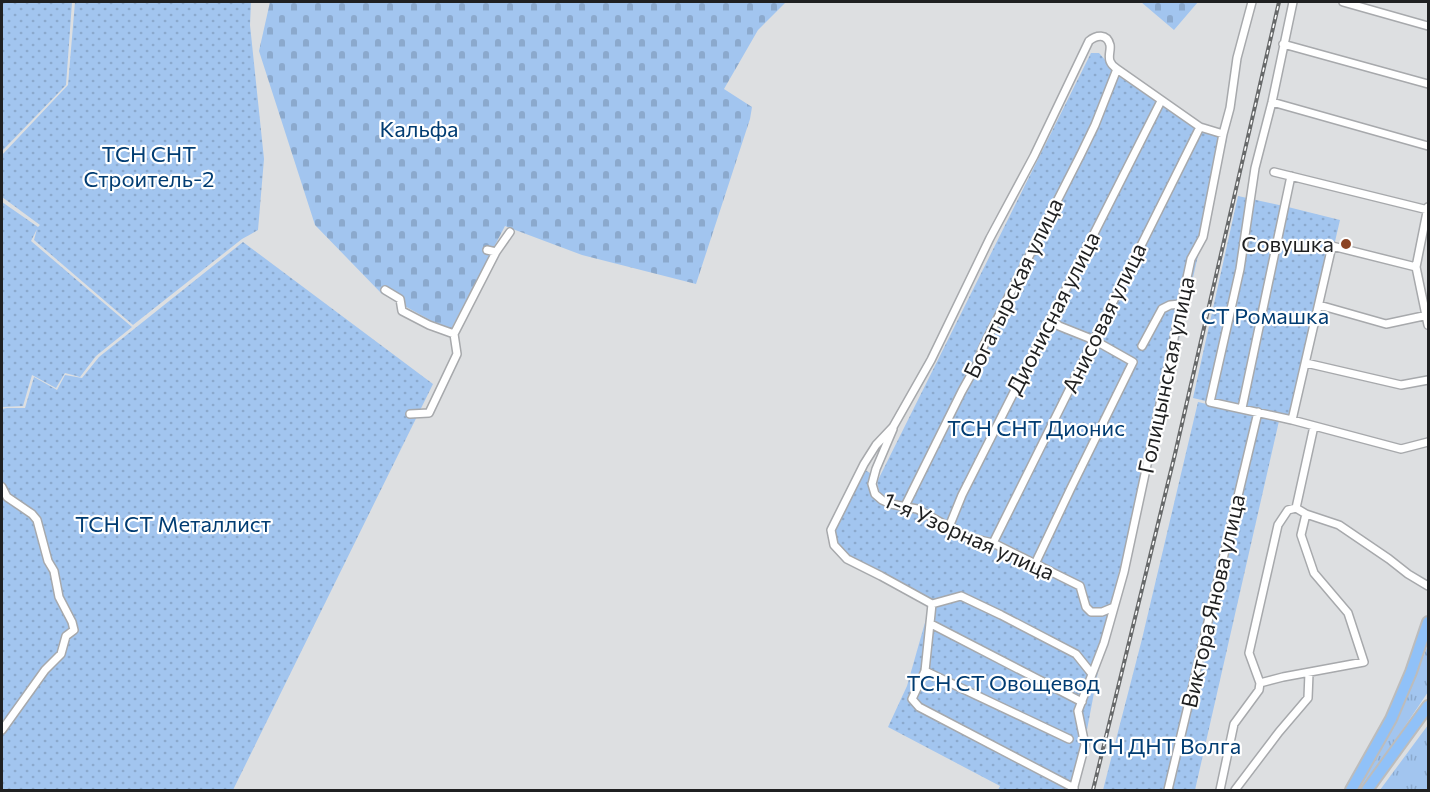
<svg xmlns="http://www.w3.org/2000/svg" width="1430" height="792" viewBox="0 0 1430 792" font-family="Commissioner,sans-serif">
  <defs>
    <pattern id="grass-tufts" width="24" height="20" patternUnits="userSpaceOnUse" patternTransform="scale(1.5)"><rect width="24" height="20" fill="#a2c5ef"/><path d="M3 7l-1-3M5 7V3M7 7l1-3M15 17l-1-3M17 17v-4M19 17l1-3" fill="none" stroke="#8ba9cd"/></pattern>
    <pattern id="cemetery-stones" width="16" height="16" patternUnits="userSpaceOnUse" patternTransform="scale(1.5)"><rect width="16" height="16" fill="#a2c5ef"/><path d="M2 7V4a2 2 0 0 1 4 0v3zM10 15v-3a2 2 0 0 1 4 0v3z" fill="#8ba9cd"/></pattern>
    <pattern id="park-dots" width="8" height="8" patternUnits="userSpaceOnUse" patternTransform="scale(1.5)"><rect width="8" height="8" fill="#a2c5ef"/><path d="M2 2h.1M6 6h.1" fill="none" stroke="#8ba9cd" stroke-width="1.8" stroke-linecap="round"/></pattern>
  </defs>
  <rect width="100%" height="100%" fill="#dddfe1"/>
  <path fill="url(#grass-tufts)" d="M 1428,645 L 1428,692 L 1362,790 L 1359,790 L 1408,695 Z
    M 1428,725 L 1428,790 L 1380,790 Z"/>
  <path fill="url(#cemetery-stones)" d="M 270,2 L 786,2 L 758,30 L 724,89 L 752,107 L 750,119 L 696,284 L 582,255 L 505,226 L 450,331 L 381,293 L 315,225 L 259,51 Z
    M 1141,2 L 1198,2 L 1174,30 Z"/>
  <path fill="url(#park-dots)" d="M 2,2 L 72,2 L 66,85 L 2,151 Z
    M 75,2 L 251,2 L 250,25 L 264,159 L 258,230 L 242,239 L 133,325 L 34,240 L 37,229 L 31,241 L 132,327 L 96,356 L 80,377 L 65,373 L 56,388 L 32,375 L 23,406 L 2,407 L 2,202 L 38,227 L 40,225 L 2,197 L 2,155 L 68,85 Z
    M 1091,53 L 1099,53 L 1120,77 L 1184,120 L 1218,137 L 1227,139 L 1197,260 L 1163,409 L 1108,613 L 1095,610 L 1089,606 L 1088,600 L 1081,582 L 1002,542 L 923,517 L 971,536 L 998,543 L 1080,584 L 1087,605 L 1092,615 L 1109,614 L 1086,735 L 1072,790 L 998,790 L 1000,786 L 888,727 L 907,686 L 930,605 L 839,556 C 829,547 829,542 829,529 L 860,467 L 870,473 L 876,480 L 876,490 L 881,497 L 914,513 L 880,495 L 877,482 Z
    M 1238,196 L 1288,207 L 1340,220 L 1293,422 L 1193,398 Z
    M 243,242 L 433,384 L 233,790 L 2,790 L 2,409 L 7,408 L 25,408 L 34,377 L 57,390 L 65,375 L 82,378 L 99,357 Z
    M 1198,402 L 1279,421 L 1195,790 L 1103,790 L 1142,639 Z"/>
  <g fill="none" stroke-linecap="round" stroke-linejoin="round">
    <defs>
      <path id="minor" d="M 1293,2 L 1272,102 L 1255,168 L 1240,269 L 1210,402 L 1292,420 L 1401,449 L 1428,442
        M 1343,2 L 1428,26
        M 1283,44 L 1428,84
        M 1272,102 L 1428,146
        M 1274,172 L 1428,210
        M 1428,207 L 1416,267 L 1428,325
        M 487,250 L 496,252 L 510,232
        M 385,290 L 400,299 L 402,311 L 429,325 L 454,334 L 457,354 L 429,413 L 410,414
        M 1319,305 L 1386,324 L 1428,315
        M 454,334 L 496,252
        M 1142,346 L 1162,309 L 1170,305 L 1180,304
        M 1306,363 L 1401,385 L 1428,380
        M 1242,408 L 1291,176
        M 1292,420 L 1332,246 L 1416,267
        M 893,429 L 876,469 L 872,484 L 875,494 L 882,500 L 891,504 L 917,509 L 967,537 L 993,543 L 1080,586 L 1086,607 L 1091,612 L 1102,612 L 1114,607
        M 2,487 L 7,497 L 32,514 L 37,520 L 48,561 L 54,571 L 59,597 L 72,622 L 74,630 L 66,636 L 61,654 L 45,670 L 2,730
        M 905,506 L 962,391 L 977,364 L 980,355 L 985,343 L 1081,154 L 1095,125 L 1117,69
        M 1296,508 L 1314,426
        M 1306,514 L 1339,525 L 1389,559 L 1408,574 L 1428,586
        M 949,527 L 962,495 L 1161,101
        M 993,543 L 1200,127
        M 1035,564 L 1071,488 L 1133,362 L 1094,340 L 1059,326 L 1051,319
        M 932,604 L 881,576 L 847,559 L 834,545 L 831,530 L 864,464 L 876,445 L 893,427 L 931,360 L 990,238 L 1034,156 L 1089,41 C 1096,35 1107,33 1110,45 C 1111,50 1108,56 1110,61 C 1111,64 1114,67 1117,69 L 1200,127 L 1223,134
        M 932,604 L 925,671 L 912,699 L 919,707 L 1074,788
        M 932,604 L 961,596 L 1001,615 L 1076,654 L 1092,674
        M 931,624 L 1082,702
        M 925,671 L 1069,739
        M 1260,683 L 1283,677 L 1364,662 L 1348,613 L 1314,573 L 1301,535 L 1306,514 L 1296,508
        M 1073,790 L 1085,745 L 1078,711 L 1104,643 L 1124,572 L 1191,259 L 1203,237 L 1223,134 L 1230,108 L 1237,58 L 1252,2
        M 1168,790 L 1258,412
        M 1220,790 L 1234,724 L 1259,690 L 1260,683 L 1249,653 L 1278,525 L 1288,510 L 1296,508
        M 1235,790 L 1279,732 L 1308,698 L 1309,673"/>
      <path id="primary" d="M 1351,790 L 1391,719 L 1411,672 L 1428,622
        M 1367,790 L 1428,706"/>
    </defs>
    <use href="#minor" stroke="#a7a9ac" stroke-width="10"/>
    <use href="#primary" stroke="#bcbcbc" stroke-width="14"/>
    <use href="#minor" stroke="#fff" stroke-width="7"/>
    <use href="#primary" stroke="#90c1f8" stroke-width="10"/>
    <defs>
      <path id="rail" d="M 1093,790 L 1175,454 L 1279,2"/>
    </defs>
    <use href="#rail" stroke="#67696a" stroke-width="4"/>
    <use href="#rail" stroke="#fff" stroke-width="1.5" stroke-dasharray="4.5" stroke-linecap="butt"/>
  </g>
  <circle fill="#8c4424" stroke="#fff" stroke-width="2" cx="1346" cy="244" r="6"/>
  <g text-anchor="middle" stroke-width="4.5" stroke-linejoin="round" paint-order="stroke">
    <g font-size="22" fill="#013c72" stroke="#fff">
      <text x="419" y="137">Кальфа</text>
      <text x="149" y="162">ТСН СНТ<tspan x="149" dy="25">Строитель-2</tspan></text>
      <text x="1265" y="324">СТ Ромашка</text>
      <text x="1036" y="436">ТСН СНТ Дионис</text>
      <text x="173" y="532">ТСН СТ Металлист</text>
      <text x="1003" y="691">ТСН СТ Овощевод</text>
      <text x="1160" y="754">ТСН ДНТ Волга</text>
    </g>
    <g font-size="22" fill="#1f2021" stroke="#fff" text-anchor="end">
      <text x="1334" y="252">Совушка</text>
    </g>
    <g font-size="22" fill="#1f2021" stroke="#fff">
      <text transform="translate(1013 288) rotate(-64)" y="8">Богатырская улица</text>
      <text transform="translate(1053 313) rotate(-63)" y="8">Дионисная улица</text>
      <text transform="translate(1104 318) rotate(-64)" y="8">Анисовая улица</text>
      <text transform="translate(1166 375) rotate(-78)" y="8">Голицынская улица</text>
      <text transform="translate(969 536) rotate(24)" y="8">1-я Узорная улица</text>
      <text transform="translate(1213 601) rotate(-77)" y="8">Виктора Янова улица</text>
    </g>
  </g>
  <rect width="1430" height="792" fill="none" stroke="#1f2021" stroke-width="6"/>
</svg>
